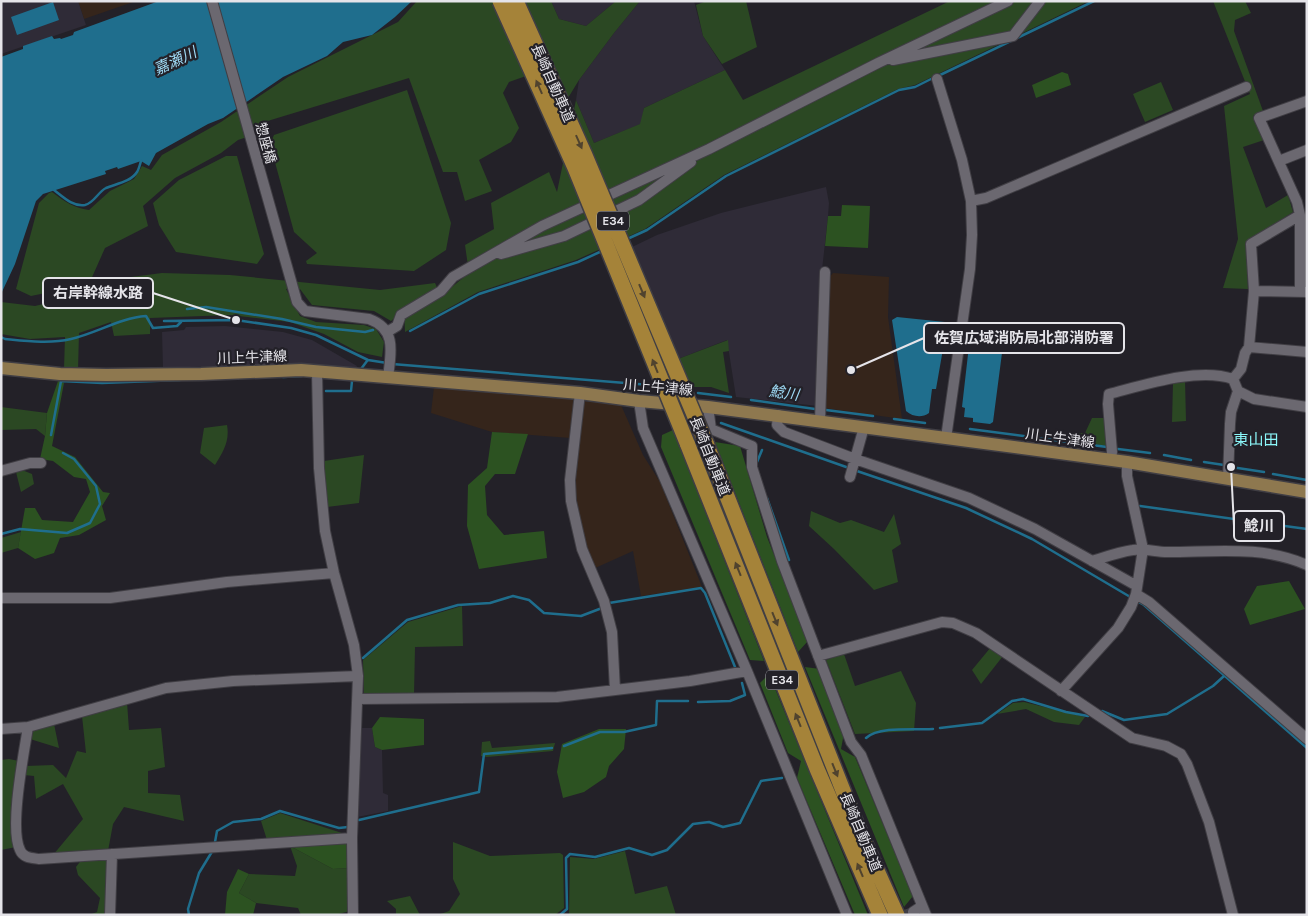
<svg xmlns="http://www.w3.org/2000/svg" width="1308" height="916" viewBox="0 0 1308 916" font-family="Karla,'Noto Sans JP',sans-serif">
  <rect width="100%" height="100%" fill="#232128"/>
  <path fill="#35251b" d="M 78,1 L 136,1 L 84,19 Z
    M 833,273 L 889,277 L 888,317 L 902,419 L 824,408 L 826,281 Z
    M 434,387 L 576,400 L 571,438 L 492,432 L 431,413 Z
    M 583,401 L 621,405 L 643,455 L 660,482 L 702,587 L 641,596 L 633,551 L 593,569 L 583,541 L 572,485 Z"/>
  <path fill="#2f2b37" d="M 1,1 L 78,1 L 86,25 L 1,54 Z
    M 551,1 L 616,1 L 586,26 L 559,19 Z
    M 640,1 L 694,1 L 703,36 L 725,70 L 644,108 L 641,124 L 594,143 L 576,100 L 579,80 L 614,33 Z
    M 826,187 L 829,203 L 828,216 L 820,288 L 818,406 L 736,397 L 727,340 L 678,359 L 632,247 L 657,235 L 721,213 Z
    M 225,326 L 283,332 L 312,340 L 357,366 L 356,369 L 297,363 L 163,368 L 162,332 L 184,330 L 186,327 Z
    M 361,728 L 372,728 L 375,747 L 382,750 L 383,793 L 388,795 L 388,811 L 357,817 L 358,772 Z"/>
  <path fill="#2b4823" d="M 417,1 L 551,1 L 559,19 L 586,26 L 616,1 L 640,1 L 614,33 L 579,80 L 568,98 L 554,142 L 526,76 L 509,82 L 503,93 L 519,128 L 511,142 L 479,160 L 492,191 L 465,201 L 457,172 L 443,172 L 409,78 L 261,123 L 256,134 L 238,140 L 221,153 L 175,178 L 143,206 L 148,226 L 105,248 L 89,284 L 31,296 L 16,289 L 39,203 L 49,193 L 52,192 C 65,202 74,208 89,210 L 110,191 L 134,179 L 142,166 L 151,170 L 162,155 L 221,122 L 288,77 L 398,22 Z
    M 746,1 L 757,47 L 722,64 L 703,36 L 696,5 L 704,2 Z
    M 950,1 L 1089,1 L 915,85 L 898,89 L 724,175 L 645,229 L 576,260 L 478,292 L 405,332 L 404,310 L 391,321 L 374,311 L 312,305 L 300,289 L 286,289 L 300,316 L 316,322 L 364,325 L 376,329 L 384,342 L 382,357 L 358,352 L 324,334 L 290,322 L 230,315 L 150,318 L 150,334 L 114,336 L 111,322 L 79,333 L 78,370 L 64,369 L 65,337 L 30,339 L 1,334 L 1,302 L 35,306 L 81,295 L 123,278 L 162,273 L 230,275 L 380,290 L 435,283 L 441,296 L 469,273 L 465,245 L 494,229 L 491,203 L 549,172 L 557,192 L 576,100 L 594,143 L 640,124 L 644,108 L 725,70 L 743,100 Z
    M 1213,1 L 1245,1 L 1251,13 L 1235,20 L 1234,31 L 1263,111 L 1253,116 L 1264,140 L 1243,147 L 1266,208 L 1288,195 L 1293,212 L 1246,242 L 1248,289 L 1223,288 L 1238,239 L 1224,106 L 1250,94 Z
    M 1161,82 L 1173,110 L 1145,122 L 1133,94 Z
    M 407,90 L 451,223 L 446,250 L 414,271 L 307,264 L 306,261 L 317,253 L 294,232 L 270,144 L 274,135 Z
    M 226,156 L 237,156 L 264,254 L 257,264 L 176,252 L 159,225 L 153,203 L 179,180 Z
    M 728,340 L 729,351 L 723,352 L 729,393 L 711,387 L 690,387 L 678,359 Z
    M 1185,380 L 1186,421 L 1172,422 L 1173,383 Z
    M 1,407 L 47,413 L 45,436 L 36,429 L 1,430 Z
    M 1092,418 L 1105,418 L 1108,446 L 1071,441 L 1071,433 L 1085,433 Z
    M 227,425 C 230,441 223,452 215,465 L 200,453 L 204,428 Z
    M 364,455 L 359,503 L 327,507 L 324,461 Z
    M 22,470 L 32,474 L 34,484 L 21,492 L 16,472 Z
    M 811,511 L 840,523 L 851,520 L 884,532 L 894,514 L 901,544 L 892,550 L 898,582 L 874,590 L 834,549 L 809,526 Z
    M 21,532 L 18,548 L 1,553 L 1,538 Z
    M 462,606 L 463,646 L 415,647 L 414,695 L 364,696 L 363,660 L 408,622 Z
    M 991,647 L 1003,656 L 981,684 L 972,670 Z
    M 844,654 L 855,686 L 901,671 L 916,703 L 914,731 L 855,734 L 826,660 Z
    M 127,702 L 129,730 L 161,728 L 165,767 L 148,771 L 148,793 L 180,795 L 184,821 L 124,807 L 113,824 L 108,851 L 53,855 L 83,819 L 63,784 L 36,799 L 34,776 L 24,775 L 26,766 L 53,765 L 66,778 L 77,751 L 86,753 L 82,716 Z
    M 1024,702 L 1085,717 L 1079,725 L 1054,722 L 1026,709 L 997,714 L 1013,703 Z
    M 54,724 L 59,748 L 30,739 L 31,732 Z
    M 490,741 L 492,748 L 555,743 L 553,751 L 487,757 L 481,756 L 482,742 Z
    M 9,759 L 19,761 L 16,847 L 1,850 L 1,760 Z
    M 280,813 L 345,834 L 267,840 L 261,821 Z
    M 453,842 L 490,856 L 560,853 L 563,855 L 564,908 L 555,915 L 438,915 L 449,911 L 460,894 L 453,879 Z
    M 290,846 L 333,869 L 348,868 L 350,911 L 335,915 L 301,915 L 298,908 L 256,903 L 239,893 L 249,874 L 295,876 L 297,866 Z
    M 625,851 L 635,894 L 667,886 L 676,915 L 569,915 L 570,857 L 594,859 Z
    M 108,857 L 107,915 L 89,915 L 97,912 L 100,898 L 78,875 L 76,867 L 82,859 Z
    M 410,896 L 420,915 L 396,915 L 396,909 L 387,901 Z"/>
  <path fill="#2c5221" d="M 1062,72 L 1068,74 L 1071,85 L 1036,98 L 1032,85 Z
    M 842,205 L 870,206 L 868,248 L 825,246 L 828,216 L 841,216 Z
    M 58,381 L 64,383 L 52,446 L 75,457 L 103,492 L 110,493 L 102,506 L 106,520 L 79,535 L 60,538 L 54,553 L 35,559 L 18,548 L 25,508 L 35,508 L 42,520 L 73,522 L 90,492 L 86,479 L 74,477 L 53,461 L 40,459 L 45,436 L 47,413 Z
    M 673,430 L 764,661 L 750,660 L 661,447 L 662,435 Z
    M 492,432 L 528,434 L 515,474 L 495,474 L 485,486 L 487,515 L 504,535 L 544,531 L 547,558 L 479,569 L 467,526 L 468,485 L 487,468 Z
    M 715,442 L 740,446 L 767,537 L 808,641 L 798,652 Z
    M 1289,581 L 1305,609 L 1250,625 L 1244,609 L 1257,586 Z
    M 805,667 L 820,669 L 844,733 L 841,749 L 855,757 L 913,896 L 904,907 Z
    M 769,674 L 868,915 L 855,915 L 797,778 L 801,761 L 788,753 L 760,683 Z
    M 380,717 L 424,719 L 424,745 L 382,750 L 375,747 L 372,728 Z
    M 599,729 L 626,729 L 624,749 L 609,766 L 606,777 L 584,792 L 563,798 L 557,772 L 562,744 Z
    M 349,842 L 348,868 L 333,869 L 290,846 Z
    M 238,869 L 249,874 L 239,893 L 256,903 L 253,915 L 225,915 L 227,892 Z"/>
  <path fill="#1f6e8d" d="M 159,1 L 412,1 L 395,17 L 372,35 L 343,42 L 327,56 L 283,77 L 223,118 L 208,124 L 156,153 L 149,166 L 141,161 L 118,169 L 117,167 L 105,171 L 106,174 L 43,194 L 36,201 L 15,264 L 1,294 L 1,57 L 23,49 L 23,46 L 52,36 L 54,39 L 60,38 L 61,39 L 73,35 L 74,32 Z
    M 53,2 L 59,20 L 17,35 L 11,17 Z
    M 897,317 L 945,322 L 947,326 L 936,389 L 932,389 L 929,413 C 922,418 913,417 906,411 L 892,320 Z
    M 976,323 L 1001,326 L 1005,330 L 993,422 L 990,424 L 973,422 L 973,418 L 964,417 L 965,408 L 962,407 L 971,328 Z"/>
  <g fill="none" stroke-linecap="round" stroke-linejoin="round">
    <path stroke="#1f6e8d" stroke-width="2.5" d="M 938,76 L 1094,1
      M 54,190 C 63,197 73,207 85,205 C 94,203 98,192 106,188 C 115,184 131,182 137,172 C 139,169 140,164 141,161
      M 625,240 L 647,230 L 726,176 L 899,90 L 915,87 L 933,78
      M 187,309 L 206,307 L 282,319 L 316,327 L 365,332 L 373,330
      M 164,321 L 236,320 L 291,328 L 316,335 L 368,360 L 387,363
      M 410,331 L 479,294 L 578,262 L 602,251
      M 1,337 L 5,339 C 26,341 50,344 71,339 C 97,333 120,318 146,316 L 153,328 L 177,326 L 181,322
      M 392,364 L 650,385
      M 361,369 L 367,361
      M 283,377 L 302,376
      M 326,391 L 351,391 L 352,381
      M 698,393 L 731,397
      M 751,400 L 815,409
      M 826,410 L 873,416
      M 894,419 L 925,423
      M 721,423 L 849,468
      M 970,429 L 1107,447
      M 51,435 L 61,381 L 102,383 L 180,380
      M 1118,449 L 1150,453
      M 1164,455 L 1191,460
      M 757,462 L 762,450
      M 1204,462 L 1224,465
      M 1231,467 L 1264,472
      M 854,470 L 966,508 L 1032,539 L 1132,598
      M 1273,474 L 1307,480
      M 767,498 L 789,560
      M 1140,506 L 1307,529
      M 1,534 L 20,529 L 67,533 L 90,523 L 100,504 L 96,486 L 74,459 L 63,453
      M 1137,601 L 1144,605 L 1307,748
      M 609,603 L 701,588 L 705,593 L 735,667
      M 363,658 L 407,620 L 458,605 L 490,603 L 513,596 L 529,600 L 544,613 L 581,616 L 602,608
      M 698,702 L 730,701 L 745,695 L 742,683
      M 1102,711 L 1124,720 L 1167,714 L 1213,686 L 1224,676
      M 940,728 L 982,723 L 1012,701 L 1023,699 L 1066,712 L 1088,716
      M 866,738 C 879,726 915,730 933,729
      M 564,746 L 600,732 L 624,732 L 656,725 L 657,701 L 688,701
      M 359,820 L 479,792 L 484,754 L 552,748
      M 215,842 L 217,831 L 233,822 L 261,819 L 280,811 L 339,828 L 348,827
      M 189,915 L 188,909 L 199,873 L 213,850
      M 560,915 L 567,909 L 566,858 L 570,854 L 595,857 L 629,848 L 652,855 L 667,850 L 693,824 L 709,822 L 723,827 L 740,823 L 761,781 L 782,778"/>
    <path stroke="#403e45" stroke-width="10" stroke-dasharray="10 5" stroke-linecap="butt" d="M 905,915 L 913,912"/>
    <defs>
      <path id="minor" d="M 212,1 L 297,302 L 305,311 L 369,319 C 397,329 391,353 388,377
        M 893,60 L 1013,36 L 1040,1
        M 937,79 L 962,160 L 971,201 L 972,235 L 970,269 L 946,438
        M 1279,161 L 1307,150
        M 971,201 L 986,198 L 1246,87
        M 501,254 L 564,236 L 639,200 L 691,162
        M 1254,291 L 1307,292
        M 1300,292 L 1300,215 L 1297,202 L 1259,118 L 1307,101
        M 387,332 L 397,326 L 401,315 L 441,291 L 453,277 L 542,226 L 709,149 L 878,63 L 1008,1
        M 1249,347 L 1307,352
        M 317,372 L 319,468 L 325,531 L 334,573 L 354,645 L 358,676 L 352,838 L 353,915
        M 1233,379 L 1241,369 L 1245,353 L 1249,347 L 1254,291 L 1251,244 L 1300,215
        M 580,393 L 570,480 L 571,501 L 582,549 L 604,601 L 612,632 L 615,690
        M 639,401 L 643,428 L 747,671 L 847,915
        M 708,407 L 711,429 L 752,446 L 752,467 L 782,561 L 851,742 L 861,755 L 926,915
        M 778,415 L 777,425 L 784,432 L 855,459 L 969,498 L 1035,529 L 1137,586
        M 820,421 L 825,272
        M 1111,460 L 1112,452 L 1108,404 L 1109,394 C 1144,385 1198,367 1233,379 L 1238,391 L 1254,399 L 1307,407
        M 1,471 L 30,463 L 41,463
        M 850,477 L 864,427
        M 1228,479 L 1230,424 L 1231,412 L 1238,391
        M 1092,561 C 1105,557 1119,552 1133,550 C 1145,548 1155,552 1167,552 C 1215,552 1262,545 1307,565
        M 1136,594 L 1149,602 L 1307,739
        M 1,598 L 110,598 L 227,582 L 334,573
        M 818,656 L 942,622 L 953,623 L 976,633 L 1132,738 L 1166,746 L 1181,754 L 1187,764 L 1209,822 L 1233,915
        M 1061,691 L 1118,628 L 1131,607 L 1136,594 L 1143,549 L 1127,476 L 1127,462
        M 358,699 L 557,697 L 690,681 L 747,671
        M 28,727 C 24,753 9,828 20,850 C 23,858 32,858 39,859 L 352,838
        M 1,729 L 28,727 L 166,688 L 233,681 L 358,676
        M 913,912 L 922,906
        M 110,915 L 112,854"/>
      <path id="major" d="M 1,368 L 60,374 L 106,375 L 201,374 L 301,370 L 580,393 L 639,401 L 708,407 L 946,438 L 1127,462 L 1307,492"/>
      <path id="highway" d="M 687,443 L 817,769 L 880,915
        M 706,443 L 857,826 L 897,915"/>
    </defs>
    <use href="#minor" stroke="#403e44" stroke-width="12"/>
    <use href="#major" stroke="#403e44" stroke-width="15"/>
    <use href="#highway" stroke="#403e44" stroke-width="18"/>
    <use href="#minor" stroke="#6b6870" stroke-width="10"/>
    <use href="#major" stroke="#8e784f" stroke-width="12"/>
    <use href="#highway" stroke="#a58339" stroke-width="15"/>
    <defs>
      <path id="highway-bridge" d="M 500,1 L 575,168 L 687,443
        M 516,1 L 584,153 L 706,443"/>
    </defs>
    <use href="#highway-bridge" stroke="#403e44" stroke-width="18" stroke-linecap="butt"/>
    <use href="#highway-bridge" stroke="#a58339" stroke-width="15"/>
  </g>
  <defs><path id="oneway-solid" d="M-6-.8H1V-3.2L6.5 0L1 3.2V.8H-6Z" transform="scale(1.25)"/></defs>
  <g fill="#50432e">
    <use href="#oneway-solid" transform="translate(539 87) rotate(-114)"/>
    <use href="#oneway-solid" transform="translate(579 142) rotate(66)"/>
    <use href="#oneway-solid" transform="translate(642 291) rotate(67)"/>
    <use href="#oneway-solid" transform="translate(655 366) rotate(-112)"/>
    <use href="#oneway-solid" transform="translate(738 569) rotate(-112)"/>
    <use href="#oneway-solid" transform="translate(775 619) rotate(68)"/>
    <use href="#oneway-solid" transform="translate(798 720) rotate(-112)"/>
    <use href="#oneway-solid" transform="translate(835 770) rotate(68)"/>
    <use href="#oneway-solid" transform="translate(860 870) rotate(-113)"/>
  </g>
  <g text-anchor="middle" stroke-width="4.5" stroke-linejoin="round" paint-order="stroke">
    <g fill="#232128" stroke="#abaaaf" stroke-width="1">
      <rect x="597" y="211.5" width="32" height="19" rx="4"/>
      <rect x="766" y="670.5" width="32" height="19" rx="4"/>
    </g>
    <g font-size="12" font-weight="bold" fill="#e5e4e9">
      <text x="613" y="225">E34</text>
      <text x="782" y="684">E34</text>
    </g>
    <g font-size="14" fill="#e5e4e9" stroke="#232128">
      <text transform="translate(553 83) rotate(66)" y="5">長崎自動車道</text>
      <text transform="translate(266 143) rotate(74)" y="5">惣座橋</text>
      <text transform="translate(252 357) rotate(-2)" y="5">川上牛津線</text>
      <text transform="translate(658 387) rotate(5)" y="5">川上牛津線</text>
      <text transform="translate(1060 438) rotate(8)" y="5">川上牛津線</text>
      <text transform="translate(710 456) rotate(68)" y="5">長崎自動車道</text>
      <text transform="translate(861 832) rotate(67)" y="5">長崎自動車道</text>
    </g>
    <g font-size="15" font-style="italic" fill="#9fdaf5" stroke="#232128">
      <text transform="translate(175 61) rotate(-25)" y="5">嘉瀬川</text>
      <text transform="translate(784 393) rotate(8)" y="5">鯰川</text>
    </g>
    <g font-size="15" fill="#8bf7f9" stroke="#232128">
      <text x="1256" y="445">東山田</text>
    </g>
  </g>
  <path fill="none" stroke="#e5e4e9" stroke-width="2" d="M236 320L153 293M851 370L924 338M1231 467L1234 526"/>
  <g fill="#e5e4e9" stroke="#232128" stroke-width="2">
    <circle cx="236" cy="320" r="5"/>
    <circle cx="851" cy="370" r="5"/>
    <circle cx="1231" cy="467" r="5"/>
  </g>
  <g fill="#232128" stroke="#e5e4e9" stroke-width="2">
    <rect x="43" y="278" width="110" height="30" rx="5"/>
    <rect x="924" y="323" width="200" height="30" rx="5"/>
    <rect x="1234" y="511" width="50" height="30" rx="5"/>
  </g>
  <g font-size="15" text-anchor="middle" font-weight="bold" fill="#e5e4e9">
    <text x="98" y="298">右岸幹線水路</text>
    <text x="1024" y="343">佐賀広域消防局北部消防署</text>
    <text x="1259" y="531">鯰川</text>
  </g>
  <rect width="1308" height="916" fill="none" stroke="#e5e4e9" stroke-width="5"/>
</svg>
